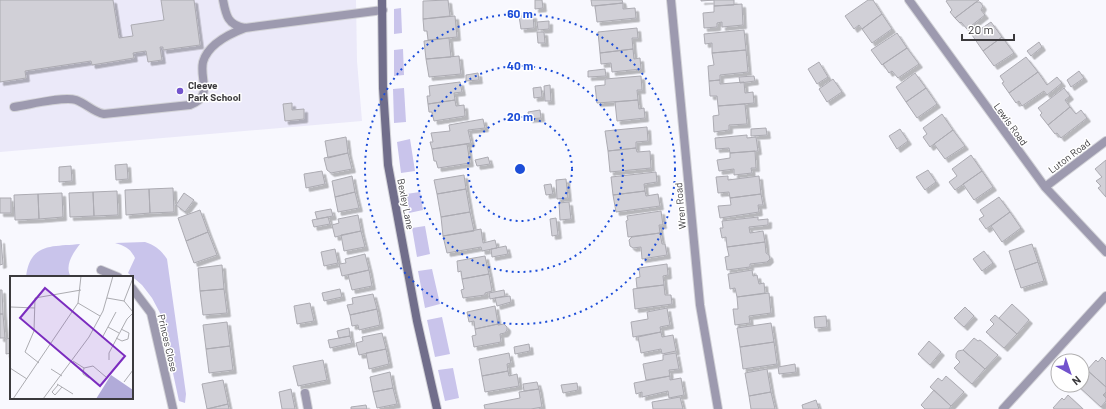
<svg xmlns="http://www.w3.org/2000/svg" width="1106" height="409" viewBox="0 0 1106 409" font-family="Barlow,sans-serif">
  <defs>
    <filter id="shadow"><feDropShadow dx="3.5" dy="3.5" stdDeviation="0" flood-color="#0004"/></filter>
  </defs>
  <rect width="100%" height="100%" fill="#f8f8fe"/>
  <path fill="#ebe9f9" d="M 0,0 L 356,0 L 357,61 L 362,121 L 0,152 Z"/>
  <path fill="#c9c4eb" d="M 401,8 L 402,33 L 394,34 L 394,9 Z
    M 403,49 L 404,75 L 394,76 L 394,50 Z
    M 404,88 L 406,122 L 394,123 L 393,89 Z
    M 410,139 L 415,171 L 401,173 L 397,142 Z
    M 420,192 L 423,210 L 409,213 L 406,194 Z
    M 425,226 L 430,254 L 417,257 L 412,228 Z
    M 145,242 C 156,246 160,249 167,259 L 186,394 L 185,403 L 179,401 L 160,313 L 152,298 L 142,285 L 128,273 L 135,258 C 130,248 125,246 115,243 Z
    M 80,244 C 73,253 64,266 71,277 L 26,277 C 30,242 53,247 80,244 Z
    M 432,269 L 440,304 L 425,308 L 418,271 Z
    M 442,317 L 450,354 L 435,357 L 427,320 Z
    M 453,368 L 459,398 L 445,401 L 438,370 Z"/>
  <path fill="#d1d0d7" stroke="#acabb2" filter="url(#shadow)" d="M 0,0 L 113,0 L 119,38 L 133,36 L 131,25 L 164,20 L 161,0 L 194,0 L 200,45 L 163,50 L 163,47 L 160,47 L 162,60 L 148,62 L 146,51 L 133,53 L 134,58 L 92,65 L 91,61 L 25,71 L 26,78 L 0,82 Z
    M 448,0 L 450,16 L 423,19 L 423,1 Z
    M 535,0 L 542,0 L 543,8 L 535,9 Z
    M 591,0 L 622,0 L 623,3 L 592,6 Z
    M 701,0 L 734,0 L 734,5 L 714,6 L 714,0 L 701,1 Z
    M 868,0 L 873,0 L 882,14 L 862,29 L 859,25 L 854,29 L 845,16 Z
    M 948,0 L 979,0 L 955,18 L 950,12 L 952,10 L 946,1 Z
    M 976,2 L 980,2 L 983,6 L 981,10 L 985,15 L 967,29 L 961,22 L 960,23 L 955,18 Z
    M 623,3 L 623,9 L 635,8 L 636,18 L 597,22 L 595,6 Z
    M 742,4 L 743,25 L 722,27 L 722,22 L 717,23 L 717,27 L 704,28 L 703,13 L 714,12 L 714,6 Z
    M 882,14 L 892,29 L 872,43 L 862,29 Z
    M 533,15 L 534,28 L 521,29 L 519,16 Z
    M 455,16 L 457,37 L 428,40 L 427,31 L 424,31 L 423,19 Z
    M 549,21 L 549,29 L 538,30 L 537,22 Z
    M 991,22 L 1002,37 L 983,51 L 972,35 Z
    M 637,28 L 638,38 L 632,38 L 633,49 L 600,53 L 598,32 Z
    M 744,30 L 746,50 L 712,53 L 712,43 L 705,44 L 704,34 Z
    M 537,32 L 544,32 L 545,43 L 538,43 Z
    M 897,33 L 907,48 L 882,65 L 871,50 Z
    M 1002,37 L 1014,53 L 994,66 L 983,51 Z
    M 449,38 L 451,57 L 426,59 L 424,41 Z
    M 1039,42 L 1042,47 L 1031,56 L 1027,51 Z
    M 907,48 L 919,64 L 898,78 L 892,71 L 889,73 L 883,64 Z
    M 633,49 L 634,59 L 640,58 L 641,69 L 612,72 L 611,63 L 601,64 L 600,53 Z
    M 746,50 L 748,72 L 720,75 L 720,80 L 709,81 L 708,66 L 714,65 L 712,53 Z
    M 459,56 L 461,74 L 429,77 L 426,59 Z
    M 1026,57 L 1038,72 L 1009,93 L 1002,83 L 1004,82 L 1000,76 Z
    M 819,62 L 828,77 L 817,84 L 808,69 Z
    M 605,69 L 606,76 L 588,77 L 588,71 Z
    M 1079,71 L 1084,78 L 1071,87 L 1067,80 Z
    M 1038,72 L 1047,85 L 1057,77 L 1062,83 L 1047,95 L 1044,91 L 1022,106 L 1019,101 L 1016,103 L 1009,93 Z
    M 478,73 L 479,80 L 466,81 L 466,75 Z
    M 915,73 L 926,88 L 906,102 L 896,87 Z
    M 641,76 L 642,90 L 637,90 L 638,100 L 597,103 L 595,86 L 605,85 L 605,79 Z
    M 754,76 L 755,81 L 740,83 L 739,77 Z
    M 833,79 L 842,92 L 827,102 L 819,89 Z
    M 720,80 L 720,84 L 744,82 L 745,93 L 753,92 L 754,103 L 718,106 L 717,96 L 710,96 L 709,81 Z
    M 460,82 L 462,92 L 454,93 L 455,100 L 428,104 L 427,96 L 430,96 L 429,86 Z
    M 550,85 L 551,101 L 545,101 L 544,86 Z
    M 541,87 L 542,97 L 534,98 L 533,88 Z
    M 926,88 L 937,104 L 917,118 L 906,102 Z
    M 1064,88 L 1070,96 L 1065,100 L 1070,107 L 1048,125 L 1040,115 L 1042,113 L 1038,108 Z
    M 455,100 L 456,106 L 464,105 L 465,116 L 434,121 L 432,112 L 429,112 L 428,104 Z
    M 638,100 L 639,109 L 644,108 L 645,118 L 617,121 L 615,102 Z
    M 292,103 L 292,110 L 304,109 L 304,119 L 285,121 L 283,104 Z
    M 745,104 L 747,124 L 729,125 L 729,130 L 714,132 L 713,116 L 719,115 L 718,106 Z
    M 1070,107 L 1076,114 L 1081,110 L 1087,118 L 1061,138 L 1057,133 L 1055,134 L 1048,125 Z
    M 540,110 L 541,118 L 529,119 L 528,112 Z
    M 942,114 L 953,130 L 930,147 L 923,137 L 927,134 L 923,128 Z
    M 483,119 L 485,128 L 468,130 L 471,143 L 432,149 L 430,142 L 433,142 L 431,133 L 450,131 L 449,125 Z
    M 647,127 L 648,141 L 636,142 L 636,148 L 608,151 L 605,131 Z
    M 766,128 L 767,135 L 751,136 L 751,129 Z
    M 900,129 L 908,141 L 897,149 L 889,136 Z
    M 953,130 L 965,146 L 945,159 L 934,144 Z
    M 747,135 L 747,138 L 756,137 L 758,151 L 730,153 L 729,148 L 716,149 L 715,138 Z
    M 346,137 L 348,153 L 328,158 L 325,141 Z
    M 467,144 L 470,163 L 438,168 L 436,161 L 434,161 L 432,149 Z
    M 636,148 L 637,152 L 650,151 L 651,168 L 610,172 L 608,151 Z
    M 755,151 L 756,168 L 751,168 L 752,173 L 734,175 L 734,169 L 719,171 L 717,160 L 730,158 L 730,153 Z
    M 348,153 L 352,169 L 331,173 L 327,170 L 324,158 Z
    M 971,155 L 982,171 L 955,190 L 949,182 L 957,176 L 952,169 Z
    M 488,157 L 490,164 L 477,166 L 475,160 Z
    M 1106,160 L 1106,197 L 1098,188 L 1101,186 L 1096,181 L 1102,177 L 1095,169 Z
    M 127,164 L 128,179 L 116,180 L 115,165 Z
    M 71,166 L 72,181 L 59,182 L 59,167 Z
    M 928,170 L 936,182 L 925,190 L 916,177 Z
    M 322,171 L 325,184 L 306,188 L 304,174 Z
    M 982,171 L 993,187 L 974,200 L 963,184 Z
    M 656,172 L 657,182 L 644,184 L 645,191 L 613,195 L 611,177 Z
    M 464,175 L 466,189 L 437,194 L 434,180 Z
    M 352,176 L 355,192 L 335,197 L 332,181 Z
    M 728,176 L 728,180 L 759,176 L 761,194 L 730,198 L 729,192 L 718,193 L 716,177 Z
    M 566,179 L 568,198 L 557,199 L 556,180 Z
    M 551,184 L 553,194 L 546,195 L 544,185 Z
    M 173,188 L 174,212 L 150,213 L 149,189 Z
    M 149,189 L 150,213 L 126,215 L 125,190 Z
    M 466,189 L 470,212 L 441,217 L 437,194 Z
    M 117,191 L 118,215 L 94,216 L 93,192 Z
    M 645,191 L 646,196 L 658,194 L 660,206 L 616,212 L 613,195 Z
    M 93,192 L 94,216 L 70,217 L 69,193 Z
    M 355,192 L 359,208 L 338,212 L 335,197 Z
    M 62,193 L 63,217 L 39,219 L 38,194 Z
    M 184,193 L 194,200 L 185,212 L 176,205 Z
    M 38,194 L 39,219 L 15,220 L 14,195 Z
    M 761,194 L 763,205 L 758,205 L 759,212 L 720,218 L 718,206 L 731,205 L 730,198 Z
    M 999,197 L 1010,212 L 986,229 L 979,219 L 984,216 L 980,210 Z
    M 0,198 L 11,198 L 11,213 L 0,213 Z
    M 569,202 L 571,219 L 560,220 L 559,203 Z
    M 331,209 L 333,216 L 317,219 L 315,212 Z
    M 200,210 L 208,232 L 186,241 L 178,218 Z
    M 661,211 L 663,225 L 659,225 L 660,233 L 628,237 L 626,221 L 628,220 L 627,216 Z
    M 470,212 L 474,231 L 443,236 L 441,217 Z
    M 1010,212 L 1021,228 L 1002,242 L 991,226 Z
    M 358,215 L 361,231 L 335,237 L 332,225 L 339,223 L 338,219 Z
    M 328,217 L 330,224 L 314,227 L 312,220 Z
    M 758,217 L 758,220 L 768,219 L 768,225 L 749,227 L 750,233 L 763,231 L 765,242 L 727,247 L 726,237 L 722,238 L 720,228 L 723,228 L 722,221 Z
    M 556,218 L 558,235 L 552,236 L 550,219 Z
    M 481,229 L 483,243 L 495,240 L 497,248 L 482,251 L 481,247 L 447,253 L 443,236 Z
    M 361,231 L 365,247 L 344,251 L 341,235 Z
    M 208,232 L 217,255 L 194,263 L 186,241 Z
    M 660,233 L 662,244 L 665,244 L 667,255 L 642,259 L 641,247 L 633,248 L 630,246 L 629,240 L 632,237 Z
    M 0,240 L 1,240 L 3,264 L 0,265 Z
    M 765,242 L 766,253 L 769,255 L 770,259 L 767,262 L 750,264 L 750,267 L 727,270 L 725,257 L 729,256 L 727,247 Z
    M 1032,244 L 1038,262 L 1015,270 L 1009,251 Z
    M 506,246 L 508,254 L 492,257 L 491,249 Z
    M 335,249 L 338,263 L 324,266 L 321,252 Z
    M 984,251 L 993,263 L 982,271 L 973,259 Z
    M 365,254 L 369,270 L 342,276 L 339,264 L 346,263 L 345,259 Z
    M 485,256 L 489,274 L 462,279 L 461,271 L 458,272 L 457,261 Z
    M 1038,262 L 1044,281 L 1021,288 L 1015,270 Z
    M 667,264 L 668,275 L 663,276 L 664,285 L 637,288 L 636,278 L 640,277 L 639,268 Z
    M 222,265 L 224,289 L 200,291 L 198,268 Z
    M 369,270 L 372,286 L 352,290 L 348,275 Z
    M 752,270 L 753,276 L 757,275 L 759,284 L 764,283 L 765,293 L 737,297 L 735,288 L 730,289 L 728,274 Z
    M 489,274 L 492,291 L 485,293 L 485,295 L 463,298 L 461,290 L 464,289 L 462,279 Z
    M 664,285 L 665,295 L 671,295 L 672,304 L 635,309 L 633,289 Z
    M 224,289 L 227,313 L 203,315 L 200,291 Z
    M 340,289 L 342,297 L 324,301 L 322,293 Z
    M 0,290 L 2,290 L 3,314 L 0,314 Z
    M 504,290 L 505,296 L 490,299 L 489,293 Z
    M 769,293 L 771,313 L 749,316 L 750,323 L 735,325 L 733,309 L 738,309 L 737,297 Z
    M 373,294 L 377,309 L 350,315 L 347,305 L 353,304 L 352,298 Z
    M 510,296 L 511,302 L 497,306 L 495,298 Z
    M 310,303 L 314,321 L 297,324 L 294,306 Z
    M 1012,304 L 1029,320 L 1017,334 L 999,318 Z
    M 495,306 L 498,324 L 475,329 L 474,321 L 469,322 L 467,312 Z
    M 965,307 L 974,316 L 964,327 L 954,318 Z
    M 667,308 L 670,325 L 660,327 L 661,332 L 633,337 L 631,322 L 648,319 L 647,312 Z
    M 377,309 L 380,325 L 359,330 L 358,325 L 352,326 L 350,315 Z
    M 0,314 L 3,314 L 5,338 L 0,338 Z
    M 995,315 L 1017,334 L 1004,348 L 986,332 L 994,324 L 990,320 Z
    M 826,316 L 827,327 L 815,328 L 814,317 Z
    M 227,322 L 230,346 L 206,349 L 203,325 Z
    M 771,323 L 774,342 L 740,347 L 737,328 Z
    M 498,324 L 498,325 L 504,324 L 507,327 L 507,330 L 505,333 L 500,334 L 501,342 L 474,347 L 472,336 L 476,335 L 475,329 Z
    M 349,328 L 350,336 L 339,338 L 337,331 Z
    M 661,332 L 662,337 L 673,335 L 676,351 L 662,354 L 661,349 L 641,353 L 638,337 Z
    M 382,333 L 386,349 L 359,355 L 356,343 L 363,341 L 362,337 Z
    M 350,336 L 352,343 L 330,348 L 328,340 Z
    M 11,338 L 11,353 L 6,354 L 6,339 Z
    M 974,338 L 978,341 L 980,340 L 998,355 L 985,369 L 963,350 Z
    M 929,341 L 941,352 L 930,365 L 918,354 Z
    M 774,342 L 777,364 L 743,369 L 740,347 Z
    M 529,344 L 530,351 L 515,354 L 514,347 Z
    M 230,346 L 233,370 L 209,373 L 206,349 Z
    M 386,349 L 389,364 L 369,369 L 366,353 Z
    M 963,350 L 985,369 L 972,384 L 954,368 L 960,362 L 956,358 L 956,354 L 958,351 Z
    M 509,353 L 511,363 L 507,364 L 508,371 L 482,376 L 479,359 Z
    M 676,353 L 679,369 L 669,370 L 670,376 L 646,380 L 643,364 L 663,360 L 663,355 Z
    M 1102,357 L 1106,361 L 1106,387 L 1087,370 L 1096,360 L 1098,362 Z
    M 323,360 L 327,380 L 298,386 L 293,366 Z
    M 795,364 L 796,372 L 779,374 L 778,367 Z
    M 767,369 L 771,392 L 749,396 L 745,373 Z
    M 1087,370 L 1106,387 L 1106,392 L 1103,395 L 1106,398 L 1106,401 L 1101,407 L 1077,385 L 1082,385 L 1082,375 Z
    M 508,371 L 509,376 L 517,374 L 519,386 L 485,392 L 482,376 Z
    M 390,372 L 393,388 L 373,392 L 370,377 Z
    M 670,376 L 670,380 L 681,378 L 684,395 L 669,398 L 668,391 L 642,397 L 642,392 L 636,394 L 634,383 Z
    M 946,376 L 964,392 L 951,406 L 930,387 L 938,378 L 942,381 Z
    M 223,380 L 228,404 L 207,409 L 202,384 Z
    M 537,382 L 539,389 L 524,391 L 523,384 Z
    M 577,383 L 578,390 L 563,393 L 561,385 Z
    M 393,388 L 397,404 L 377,408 L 373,392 Z
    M 291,389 L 295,409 L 282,409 L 279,392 Z
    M 539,389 L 542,407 L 531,409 L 485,409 L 484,405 L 520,398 L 519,392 Z
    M 934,390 L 951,406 L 949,409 L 925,409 L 921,405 Z
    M 771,392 L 775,409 L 751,409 L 749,396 Z
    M 1068,395 L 1083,409 L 1055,409 L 1053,408 L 1062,398 L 1064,400 Z
    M 680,397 L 683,409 L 653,409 L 652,402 Z
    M 816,400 L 819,409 L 803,409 L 802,405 Z
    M 228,404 L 229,409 L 207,409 Z
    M 366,405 L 367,409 L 351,409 L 351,407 Z"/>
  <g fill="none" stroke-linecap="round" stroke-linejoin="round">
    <defs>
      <path id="lane" d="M 223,0 C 226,16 228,25 245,28 L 383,10
        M 14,107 C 29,105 63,96 76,100 C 87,104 93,112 104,114 L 190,105 C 214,96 199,80 203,62 C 208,44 229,34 245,28
        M 305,393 L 308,409"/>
      <path id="street" d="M 671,0 L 700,305 L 718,409
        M 909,0 L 1045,187 L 1106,252
        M 1045,187 L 1106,141
        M 101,270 L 118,277
        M 132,288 L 151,313 L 173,409
        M 1003,409 L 1106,296"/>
      <path id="secondary" d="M 382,0 L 383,88 L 388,165 L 417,321 L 437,409"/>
    </defs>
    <use href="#lane" stroke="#d2d2d7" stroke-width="10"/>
    <use href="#street" stroke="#d2d2d7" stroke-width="10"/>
    <use href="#secondary" stroke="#d2d2d7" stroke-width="10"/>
    <use href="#lane" stroke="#9d9aaf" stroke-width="8"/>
    <use href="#street" stroke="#9d9aaf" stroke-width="8"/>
    <use href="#secondary" stroke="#716e8b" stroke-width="8"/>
  </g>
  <g fill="none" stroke="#1d4ed8" stroke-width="2" stroke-dasharray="2 4">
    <circle cx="520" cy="169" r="52"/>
    <circle cx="520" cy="169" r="103"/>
    <circle cx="520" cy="169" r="155"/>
  </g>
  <circle fill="#7253cd" stroke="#fff" stroke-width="1.5" cx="180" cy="91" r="4"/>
  <g text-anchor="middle" stroke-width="3" stroke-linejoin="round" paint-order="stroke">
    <g font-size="10" font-weight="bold" fill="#3b3a3d" stroke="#fff" text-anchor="start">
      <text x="188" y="89">Cleeve<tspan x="188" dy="12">Park School</tspan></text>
    </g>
    <g font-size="10" fill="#3b3a3d" stroke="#fff">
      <text transform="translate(1011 124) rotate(54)" y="4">Lewis Road</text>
      <text transform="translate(1069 156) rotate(-37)" y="4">Luton Road</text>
      <text transform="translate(406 204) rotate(79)" y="4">Bexley Lane</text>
      <text transform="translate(680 206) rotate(-95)" y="4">Wren Road</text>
      <text transform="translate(168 343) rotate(77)" y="4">Princes Close</text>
    </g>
  </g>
  <g transform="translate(10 276)">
    <rect width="123" height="123" fill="#f8f8fe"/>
    <path d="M 101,99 L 123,114 L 123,123 L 86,123 Z" fill="#b1abd9"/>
    <path fill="none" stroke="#acacb1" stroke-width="1" d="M 97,22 L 114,25 L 123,36M 0,24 L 0,43M 114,25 L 123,2M 68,27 L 90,40M 1,31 L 25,32M 98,51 L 109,57M 92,62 L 106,36M 106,62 L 112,65 L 118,63 L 119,57 L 111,53M 99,84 L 99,77 L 117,43 L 123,37M 63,85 L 74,92 L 73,98 L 79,102M 29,87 L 15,76 L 24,55 L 25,22 L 71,14M 0,92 L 17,103M 74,92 L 83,90 L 96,101M 41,93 L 52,100M 114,106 L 123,94M 47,108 L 63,118M 48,109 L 42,116 L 45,119 L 52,111M 3,123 L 68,27 L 71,0M 33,123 L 79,61 L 93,35 L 103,0"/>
    <path fill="#7b2cbf" fill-opacity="0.15" stroke="#7b2cbf" stroke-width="2" d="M 35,12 L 115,80 L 90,110 L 10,42 Z"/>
    <rect width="123" height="123" fill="none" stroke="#3b3a3d" stroke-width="2"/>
  </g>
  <circle cx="520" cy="169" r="6" fill="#1d4ed8" stroke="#fff" stroke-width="2"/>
  <g font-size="12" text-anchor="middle" font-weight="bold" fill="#1d4ed8" stroke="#fff" stroke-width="3" stroke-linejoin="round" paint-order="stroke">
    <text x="520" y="18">60 m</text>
    <text x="520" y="70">40 m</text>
    <text x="520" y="121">20 m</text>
  </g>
  <g transform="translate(1070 373) rotate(140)"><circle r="19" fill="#ffffff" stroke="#b1b0b1"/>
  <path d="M0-3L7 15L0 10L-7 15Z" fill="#7253cd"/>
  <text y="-6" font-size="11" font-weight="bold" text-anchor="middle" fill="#3b3a3d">N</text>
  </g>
  <path d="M962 34v6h52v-6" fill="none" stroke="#3b3a3d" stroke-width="2"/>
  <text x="968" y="34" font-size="12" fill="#3b3a3d" stroke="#ffffff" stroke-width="3" paint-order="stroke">20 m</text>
</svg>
